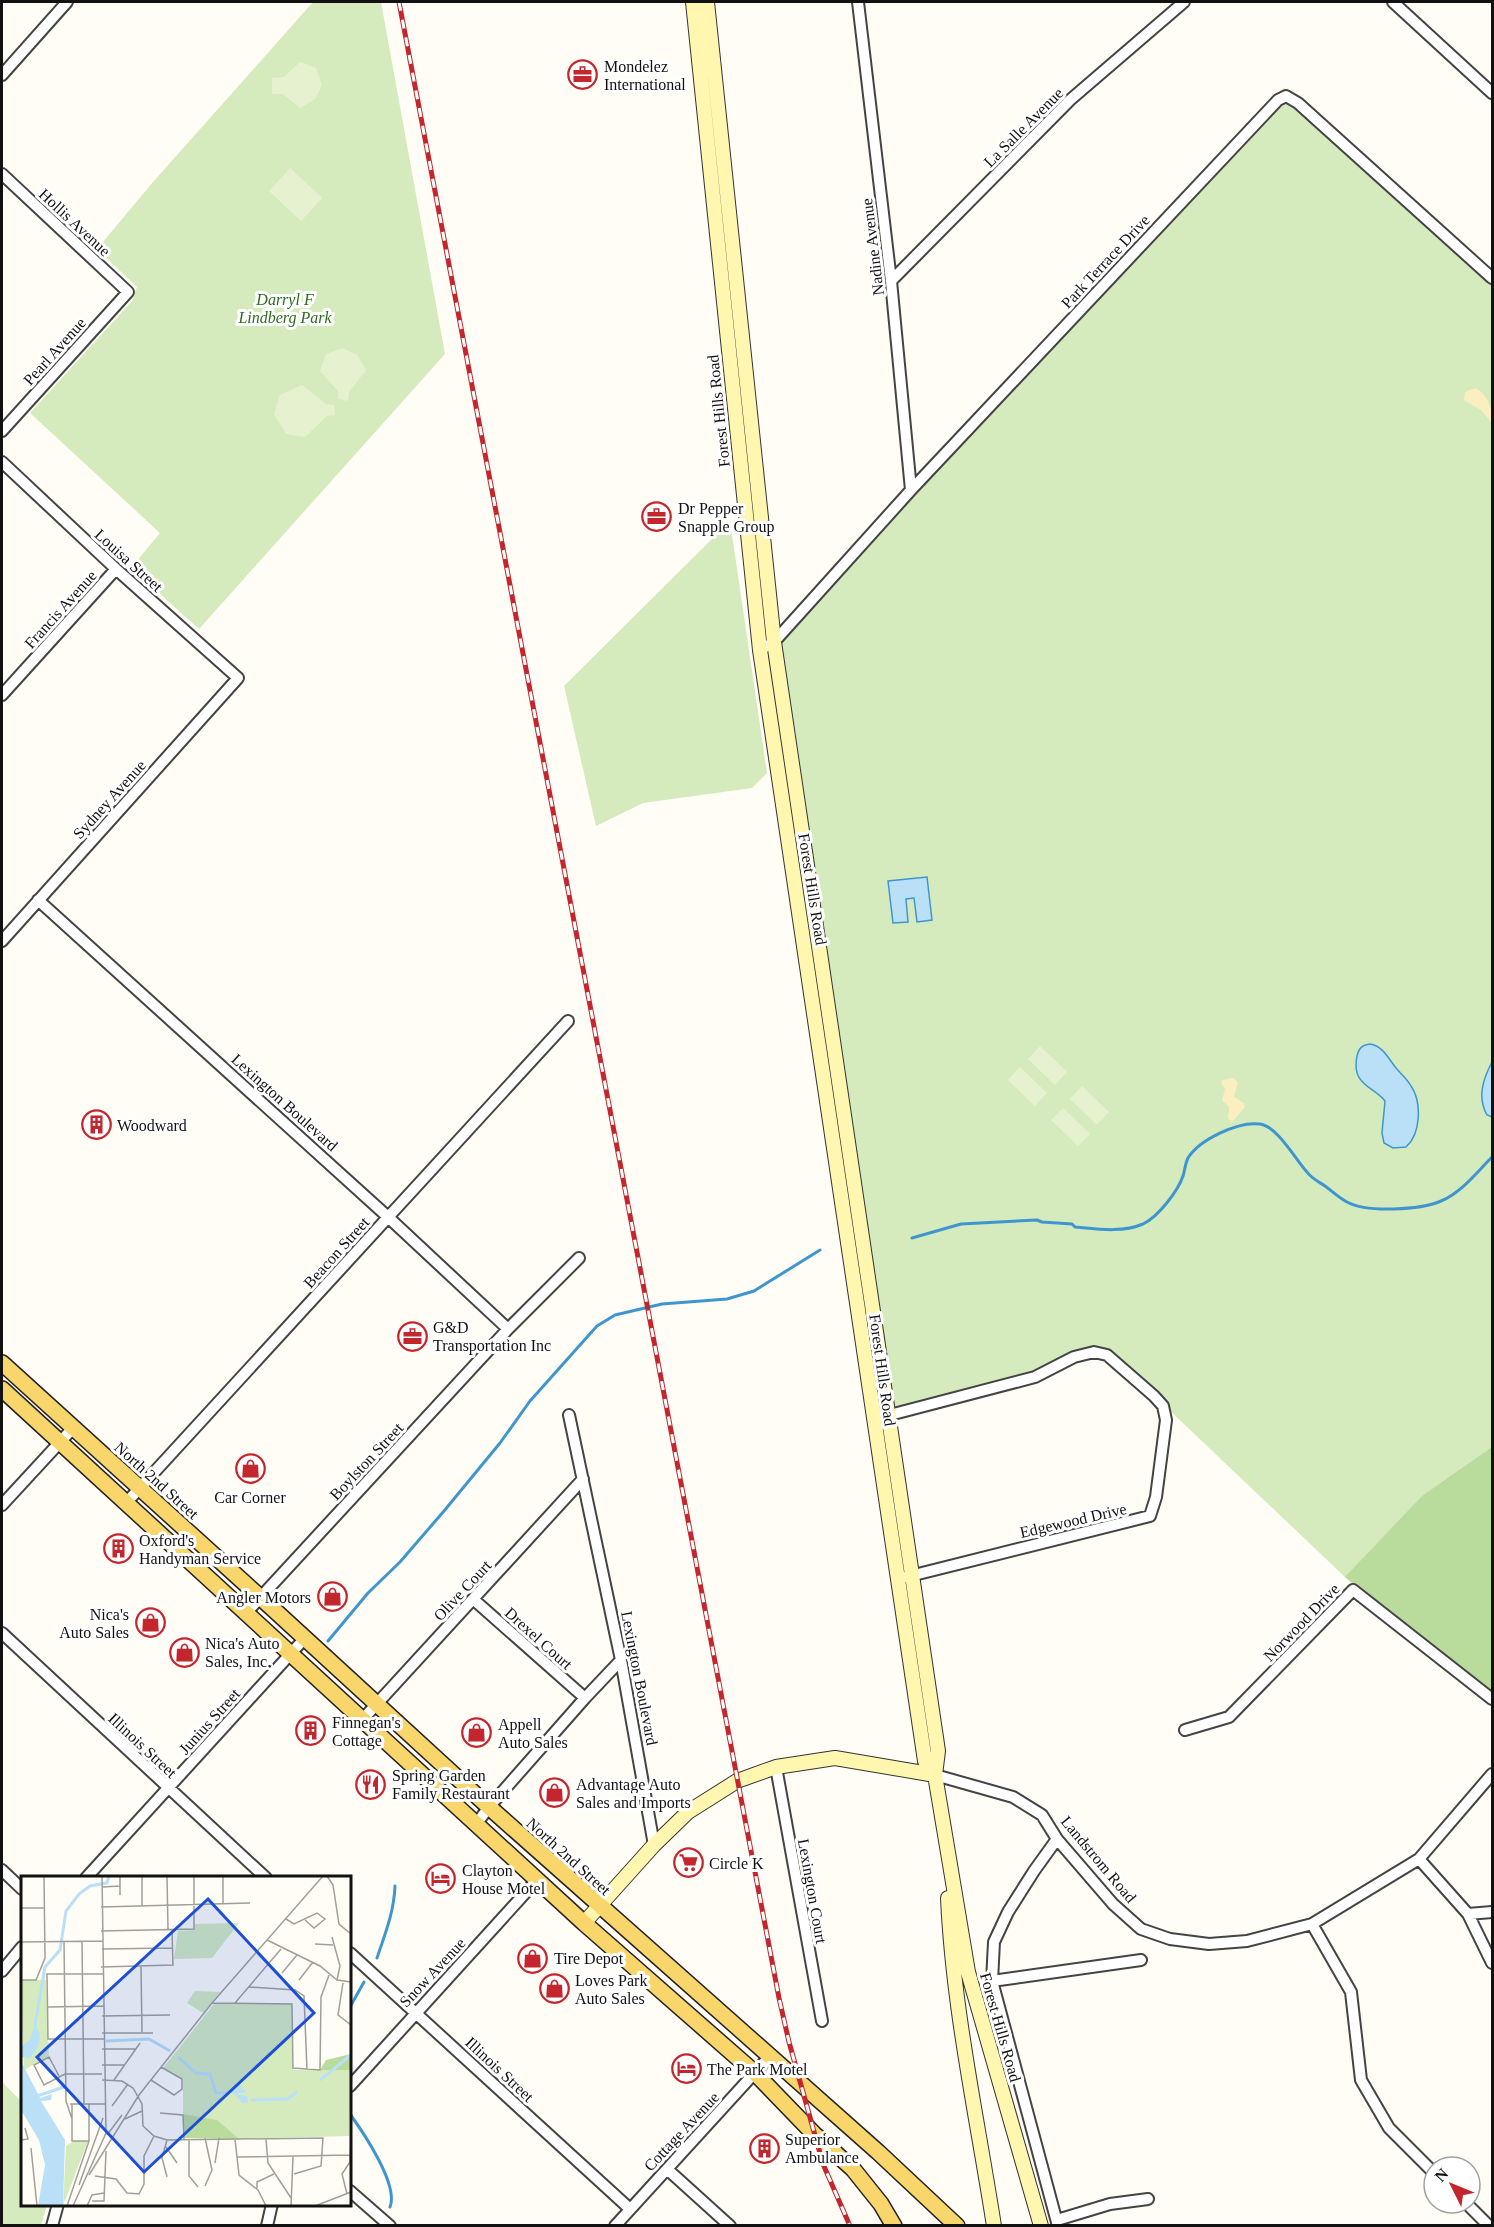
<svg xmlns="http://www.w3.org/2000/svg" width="1494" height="2227" viewBox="0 0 1494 2227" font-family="'Times New Roman',serif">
  <rect width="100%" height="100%" fill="#fffdf5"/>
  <path fill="#d5ebbd" d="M 313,2 L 381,2 L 445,354 L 199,629 L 131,568 L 160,533 L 30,413 L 132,301 L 137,287 L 97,249 L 153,182 Z
    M 1284,88 L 1492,283 L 1492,1701 L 1345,1577 L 1104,1348 L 894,1413 L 779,640 Z
    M 730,521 L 767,773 L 752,788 L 643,803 L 596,826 L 564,686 Z
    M 2,2082 L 22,2102 L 22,2204 L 47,2205 L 41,2225 L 2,2225 Z"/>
  <path fill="#b9dc9c" d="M 1492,1447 L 1492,1701 L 1345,1577 L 1422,1496 Z"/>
  <path fill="#fbeec1" d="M 1475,388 C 1488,394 1493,410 1492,423 L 1481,410 L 1464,400 L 1465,392 Z
    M 1233,1078 L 1238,1082 L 1234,1097 L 1244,1103 L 1245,1107 L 1232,1122 L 1228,1118 L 1229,1107 L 1222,1100 L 1225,1090 L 1221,1082 L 1223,1080 Z"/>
  <path fill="#e6f2cf" d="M 300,62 L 316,68 L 322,85 L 315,99 L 300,108 L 283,94 L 272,94 L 272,78 L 284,77 Z
    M 290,168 L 322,198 L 301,221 L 269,191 Z
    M 343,348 L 357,355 L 366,370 L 349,392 L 348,401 L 338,399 L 338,391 L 320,371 L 326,354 Z
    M 302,385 L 326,404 L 334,405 L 335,415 L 327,416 L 305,437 L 286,434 L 274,414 L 280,395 Z
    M 1040,1046 L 1067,1072 L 1055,1085 L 1028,1059 Z
    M 1020,1067 L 1047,1093 L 1035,1106 L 1008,1080 Z
    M 1082,1086 L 1109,1112 L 1097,1125 L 1070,1099 Z
    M 1063,1108 L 1090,1134 L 1078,1146 L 1051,1120 Z"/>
  <path fill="#b9e0f7" stroke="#3f96cf" stroke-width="1.5" d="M 927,877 L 932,920 L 917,922 L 914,898 L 906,899 L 908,922 L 893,923 L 888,881 Z
    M 1370,1044 C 1383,1046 1388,1058 1396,1068 C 1401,1074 1407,1079 1411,1086 C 1422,1102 1421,1134 1406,1147 L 1393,1148 L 1384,1143 L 1382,1133 L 1385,1101 C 1373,1086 1351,1085 1357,1056 C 1359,1048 1362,1045 1370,1044 Z
    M 1492,1062 L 1492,1117 L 1487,1115 C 1477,1097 1483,1079 1492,1062 Z"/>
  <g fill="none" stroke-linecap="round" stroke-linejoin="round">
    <path stroke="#3f96cf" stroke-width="3" d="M 912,1238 L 961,1224 L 1037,1220 L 1042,1222 L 1072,1224 L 1075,1227 C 1097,1229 1122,1233 1143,1224 C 1158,1217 1178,1191 1183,1176 C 1185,1170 1185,1164 1188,1158 C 1199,1140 1238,1121 1260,1124 C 1277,1126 1296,1160 1307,1172 C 1311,1178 1319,1182 1325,1186 C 1332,1191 1339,1198 1347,1202 C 1367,1213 1420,1210 1441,1201 C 1461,1193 1477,1172 1492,1157
      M 328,1641 L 368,1593 L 400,1562 L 444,1511 L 500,1443 L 530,1401 L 597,1326 L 615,1315 L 662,1304 L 727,1299 L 754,1291 L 820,1250
      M 377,1958 C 385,1934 394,1912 395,1886
      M 350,2007 L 364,1982
      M 350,2114 C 363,2132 399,2185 390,2207"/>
    <defs>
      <path id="street" d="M 858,2 L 891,281 L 911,490
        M 1393,2 L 1492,93
        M 2,75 L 67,2
        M 2,174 L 128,292 L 2,431
        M 891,281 L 1070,100 L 1184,2
        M 2,462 L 116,569 L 238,678 L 2,941
        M 760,650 L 774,642 L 911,490 L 1278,100 L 1286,96 L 1298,103 L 1492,278
        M 2,695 L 116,569
        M 38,900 L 388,1217 L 508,1329
        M 569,1415 L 621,1660 L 654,1845
        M 882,1417 L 1035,1377 L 1074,1357 L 1094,1352 L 1107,1355 L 1154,1396 L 1163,1406 L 1166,1420 L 1156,1497 L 1150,1516 L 906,1577
        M 126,1503 L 568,1021
        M 2,1505 L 73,1428
        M 473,1599 L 585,1698
        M 246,1613 L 508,1329 L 579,1258
        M 2,1633 L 266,1878
        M 362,1720 L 583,1479
        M 1185,1730 L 1229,1717 L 1353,1590 L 1492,1699
        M 776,1767 L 822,2021
        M 935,1775 L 1013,1797 L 1042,1815 L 1057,1839 L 1113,1904 L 1141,1929 L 1170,1939 L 1209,1944 L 1247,1941 L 1312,1924 L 1419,1859 L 1492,1774
        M 477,1823 L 489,1807 L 585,1698 L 621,1660
        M 1057,1839 L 1034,1871 L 1008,1912 L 994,1942 L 992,1981 L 1058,2226
        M 1419,1859 L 1468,1914 L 1492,1963
        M 2,1870 L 22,1889
        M 86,1878 L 305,1638
        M 1468,1914 L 1492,1912
        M 1312,1924 L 1351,1992 L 1361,2080 L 1389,2128 L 1434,2173
        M 350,1953 L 630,2209
        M 2,1971 L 22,1947
        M 992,1981 L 1141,1960
        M 350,2086 L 537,1880
        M 667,2169 L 730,2226
        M 350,2191 L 390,2226
        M 1466,2203 L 1489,2226
        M 1057,2220 L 1110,2204 L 1148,2199
        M 52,2226 L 58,2204
        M 267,2226 L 272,2204
        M 615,2226 L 770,2056"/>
      <path id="secondary" d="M 693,2 L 760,650 L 925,1761 L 935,1775
        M 707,2 L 774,642 L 938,1751 L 935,1775 L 968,1972 L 1041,2226
        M 948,1898 C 953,2008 977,2117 994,2226
        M 584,1923 L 654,1845 L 688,1812 L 737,1781 L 776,1767 L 835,1758 L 935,1775"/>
      <path id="primary" d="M 2,1363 L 260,1597 L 489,1807 L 878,2152 L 957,2226
        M 2,1389 L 584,1923 L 755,2073 L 814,2134 L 853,2169 L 881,2204 L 894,2226"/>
    </defs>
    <use href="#street" stroke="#444" stroke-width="14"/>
    <use href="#secondary" stroke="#333" stroke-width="16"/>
    <use href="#primary" stroke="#222" stroke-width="18"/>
    <use href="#street" stroke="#fff" stroke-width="10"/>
    <use href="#secondary" stroke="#fff6b0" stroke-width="14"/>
    <use href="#primary" stroke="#f9d66b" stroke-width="15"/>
    <defs>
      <path id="rail" d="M 399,2 L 779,1998 L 789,2042 L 823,2164 L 850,2226"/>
    </defs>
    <use href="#rail" stroke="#c4262e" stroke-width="5"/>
    <use href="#rail" stroke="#fff" stroke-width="3" stroke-dasharray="9" stroke-linecap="butt"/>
  </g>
  <defs>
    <symbol id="office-ring" viewBox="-11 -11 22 22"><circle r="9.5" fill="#fff" stroke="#c4262e" stroke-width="1.5"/><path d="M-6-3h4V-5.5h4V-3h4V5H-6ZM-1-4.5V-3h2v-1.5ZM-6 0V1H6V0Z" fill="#c4262e"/></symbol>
    <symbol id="building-ring" viewBox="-11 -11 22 22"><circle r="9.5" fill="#fff" stroke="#c4262e" stroke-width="1.5"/><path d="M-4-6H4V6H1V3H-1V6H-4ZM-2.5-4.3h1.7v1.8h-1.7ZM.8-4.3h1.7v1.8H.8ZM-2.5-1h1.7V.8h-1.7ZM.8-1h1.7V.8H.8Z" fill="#c4262e"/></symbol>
    <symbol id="shop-ring" viewBox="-11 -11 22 22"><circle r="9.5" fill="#fff" stroke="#c4262e" stroke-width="1.5"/><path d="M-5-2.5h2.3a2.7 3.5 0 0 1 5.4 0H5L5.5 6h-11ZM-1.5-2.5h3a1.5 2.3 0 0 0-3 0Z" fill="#c4262e"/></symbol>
    <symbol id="restaurant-ring" viewBox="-11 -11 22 22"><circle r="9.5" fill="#fff" stroke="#c4262e" stroke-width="1.5"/><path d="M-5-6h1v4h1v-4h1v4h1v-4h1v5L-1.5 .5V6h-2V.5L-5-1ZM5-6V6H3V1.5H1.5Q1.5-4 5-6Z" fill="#c4262e"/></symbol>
    <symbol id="supermarket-ring" viewBox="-11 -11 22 22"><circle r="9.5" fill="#fff" stroke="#c4262e" stroke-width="1.5"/><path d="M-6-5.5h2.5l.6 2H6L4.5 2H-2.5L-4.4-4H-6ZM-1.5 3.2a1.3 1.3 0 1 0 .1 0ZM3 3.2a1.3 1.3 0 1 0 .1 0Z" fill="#c4262e"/></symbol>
    <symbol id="hotel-ring" viewBox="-11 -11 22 22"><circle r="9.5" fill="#fff" stroke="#c4262e" stroke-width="1.5"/><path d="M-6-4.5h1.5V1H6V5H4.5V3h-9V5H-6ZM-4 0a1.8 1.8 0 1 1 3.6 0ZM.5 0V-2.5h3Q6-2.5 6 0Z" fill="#c4262e"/></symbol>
  </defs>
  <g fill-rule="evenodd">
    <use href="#office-ring" x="566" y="58" width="33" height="33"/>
    <use href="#office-ring" x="640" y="500" width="33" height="33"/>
    <use href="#building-ring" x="80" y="1108" width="33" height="33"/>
    <use href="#office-ring" x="396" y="1320" width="33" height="33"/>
    <use href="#shop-ring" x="234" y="1452" width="33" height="33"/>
    <use href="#building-ring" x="102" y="1532" width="33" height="33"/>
    <use href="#shop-ring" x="316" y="1580" width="33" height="33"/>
    <use href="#shop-ring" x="134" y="1606" width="33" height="33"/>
    <use href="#shop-ring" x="168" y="1636" width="33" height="33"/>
    <use href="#building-ring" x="294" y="1714" width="33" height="33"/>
    <use href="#shop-ring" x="460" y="1716" width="33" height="33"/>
    <use href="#restaurant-ring" x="354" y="1768" width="33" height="33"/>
    <use href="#shop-ring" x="538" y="1776" width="33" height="33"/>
    <use href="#supermarket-ring" x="672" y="1846" width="33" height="33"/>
    <use href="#hotel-ring" x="424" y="1862" width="33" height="33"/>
    <use href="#shop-ring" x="516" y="1942" width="33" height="33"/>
    <use href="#shop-ring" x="538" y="1972" width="33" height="33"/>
    <use href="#hotel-ring" x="670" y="2052" width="33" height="33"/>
    <use href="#building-ring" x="748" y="2132" width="33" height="33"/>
  </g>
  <g text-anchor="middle" stroke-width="6" stroke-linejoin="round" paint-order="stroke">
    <g font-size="16" fill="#111" stroke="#fff" text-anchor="start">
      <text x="604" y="72">Mondelez<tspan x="604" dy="18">International</tspan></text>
      <text x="678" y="514">Dr Pepper<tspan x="678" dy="18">Snapple Group</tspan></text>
      <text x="117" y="1131">Woodward</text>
      <text x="433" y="1333">G&amp;D<tspan x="433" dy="18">Transportation Inc</tspan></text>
      <text x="250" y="1503" text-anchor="middle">Car Corner</text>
      <text x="139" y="1546">Oxford's<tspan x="139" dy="18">Handyman Service</tspan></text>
      <text x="311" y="1603" text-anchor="end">Angler Motors</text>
      <text x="129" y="1620" text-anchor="end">Nica's<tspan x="129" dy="18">Auto Sales</tspan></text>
      <text x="205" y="1649">Nica's Auto<tspan x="205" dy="18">Sales, Inc.</tspan></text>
      <text x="332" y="1728">Finnegan's<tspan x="332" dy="18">Cottage</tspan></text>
      <text x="498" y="1730">Appell<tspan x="498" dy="18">Auto Sales</tspan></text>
      <text x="392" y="1781">Spring Garden<tspan x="392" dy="18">Family Restaurant</tspan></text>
      <text x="576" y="1790">Advantage Auto<tspan x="576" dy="18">Sales and Imports</tspan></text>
      <text x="709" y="1869">Circle K</text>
      <text x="462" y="1876">Clayton<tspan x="462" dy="18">House Motel</tspan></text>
      <text x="554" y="1964">Tire Depot</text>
      <text x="575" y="1986">Loves Park<tspan x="575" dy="18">Auto Sales</tspan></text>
      <text x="707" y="2075">The Park Motel</text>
      <text x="785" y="2145">Superior<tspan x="785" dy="18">Ambulance</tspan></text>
    </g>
    <g font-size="16" fill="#111" stroke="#fff">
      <text transform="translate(1023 127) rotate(-45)" y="6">La Salle Avenue</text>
      <text transform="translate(75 222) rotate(43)" y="6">Hollis Avenue</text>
      <text transform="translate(872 247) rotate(-97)" y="6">Nadine Avenue</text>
      <text transform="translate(1105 261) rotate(-47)" y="6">Park Terrace Drive</text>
      <text transform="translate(54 351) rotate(-48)" y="6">Pearl Avenue</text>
      <text transform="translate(718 411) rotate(-96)" y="6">Forest Hills Road</text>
      <text transform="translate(129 560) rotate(42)" y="6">Louisa Street</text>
      <text transform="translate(60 609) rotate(-48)" y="6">Francis Avenue</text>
      <text transform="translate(109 799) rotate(-48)" y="6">Sydney Avenue</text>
      <text transform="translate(813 889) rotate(81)" y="6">Forest Hills Road</text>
      <text transform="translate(285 1102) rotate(42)" y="6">Lexington Boulevard</text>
      <text transform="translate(336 1252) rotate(-48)" y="6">Beacon Street</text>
      <text transform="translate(883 1370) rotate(82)" y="6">Forest Hills Road</text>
      <text transform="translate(366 1461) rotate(-47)" y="6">Boylston Street</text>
      <text transform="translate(157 1480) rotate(42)" y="6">North 2nd Street</text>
      <text transform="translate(1073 1520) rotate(-13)" y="6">Edgewood Drive</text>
      <text transform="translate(462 1590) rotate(-47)" y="6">Olive Court</text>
      <text transform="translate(1301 1622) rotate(-46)" y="6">Norwood Drive</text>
      <text transform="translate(539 1638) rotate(42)" y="6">Drexel Court</text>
      <text transform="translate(640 1678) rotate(79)" y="6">Lexington Boulevard</text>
      <text transform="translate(209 1721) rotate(-48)" y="6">Junius Street</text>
      <text transform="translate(143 1745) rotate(43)" y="6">Illinois Street</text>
      <text transform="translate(569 1856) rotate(42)" y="6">North 2nd Street</text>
      <text transform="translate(1099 1859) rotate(50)" y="6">Landstrom Road</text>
      <text transform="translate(813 1891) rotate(80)" y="6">Lexington Court</text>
      <text transform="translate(432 1972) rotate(-47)" y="6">Snow Avenue</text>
      <text transform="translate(1001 2027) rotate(74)" y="6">Forest Hills Road</text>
      <text transform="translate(500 2069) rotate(43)" y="6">Illinois Street</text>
      <text transform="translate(681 2131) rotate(-47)" y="6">Cottage Avenue</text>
    </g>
    <g font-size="16" font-style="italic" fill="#2f6b1f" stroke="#fff">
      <text x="285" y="305">Darryl F<tspan x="285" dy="18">Lindberg Park</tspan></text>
    </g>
  </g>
  <g transform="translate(21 1876)">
    <rect width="330" height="330" fill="#fffdf5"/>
    <path d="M 218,47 L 191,82 L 153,83 L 157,55 L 173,54 L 174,48 ZM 0,104 L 25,104 L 28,180 L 3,194 ZM 174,115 L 199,116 L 182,137 L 166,127 ZM 271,127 L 272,194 L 330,194 L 328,260 L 218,263 L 162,238 L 162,203 L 142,192 L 193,128 ZM 53,265 L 67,265 L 42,330 L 45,270 Z" fill="#d5ebbd"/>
    <path d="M 330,178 L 330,194 L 299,194 L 305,184 ZM 162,238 L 196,244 L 218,263 L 163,262 Z" fill="#b9dc9c"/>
    <path d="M 14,148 L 19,158 L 17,171 L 9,182 L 0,181 L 0,170 L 9,164 ZM 0,185 L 19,222 L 31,218 L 30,224 L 20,225 L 44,264 L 42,330 L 17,330 L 24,289 L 18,264 L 0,234 ZM 218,209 L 225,216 L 215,218 L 226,220 L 227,227 L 221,227 L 214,218 L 207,216 Z" fill="#b9e0f7"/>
    <path fill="none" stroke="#b9e0f7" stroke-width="3" d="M 14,149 L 24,91 L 39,74 L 45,35 L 58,18 L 69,10 L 86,7 L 88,0M 85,165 L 128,163 L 149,175M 157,181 L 175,197 L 189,198 L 195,217 L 207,217M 299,204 L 330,179M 16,220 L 43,211M 230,224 L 266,223 L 276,216"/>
    <path fill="none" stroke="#a09f9a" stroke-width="1.5" d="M 146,0 L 147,54M 202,0 L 202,28M 306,0 L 312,9 L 318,48 L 330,58M 81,11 L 99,10M 99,19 L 99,0M 121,30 L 121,0M 80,31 L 229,27M 0,32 L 23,32M 265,43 L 273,48 L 296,37 L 304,43 L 293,52 L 284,44M 80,55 L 173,53 L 173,0M 311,61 L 319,90 L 316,104M 246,64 L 299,90 L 316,104 L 330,106M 43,65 L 45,225 L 51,243M 61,65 L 63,228M 0,66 L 82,65M 294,68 L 312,69M 81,73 L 151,72M 120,90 L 121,156M 80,91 L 152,89 L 151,54M 261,97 L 276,79M 82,98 L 26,98 L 27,163 L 83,163M 0,104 L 15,104 L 24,82 L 23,0M 278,104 L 292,86M 322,107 L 317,139 L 330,149M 228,111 L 274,114 L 283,120 L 286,194M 191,127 L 271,128 L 272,192 L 299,194 L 300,121 L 308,99M 214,127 L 260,73M 27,131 L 83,130M 81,140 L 149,139M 81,157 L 132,157M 81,173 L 115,173M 81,189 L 104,189M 38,200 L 28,181 L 13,189 L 23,209 L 44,198 L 81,198M 81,204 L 101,205 L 112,212 L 121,228 L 122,250 L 133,260 L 146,264 L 302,262 L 300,290 L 273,298M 93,204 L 119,167M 130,204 L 153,219 L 161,213 L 161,203 L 140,191M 49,228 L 84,228M 51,228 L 51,265 L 68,265M 91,230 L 107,208M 139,237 L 162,239 L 163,263M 104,243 L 121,235M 86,259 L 101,239M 184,262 L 191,294 L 184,310M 168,263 L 168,300 L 177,311M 214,263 L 218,299 L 237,314 L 245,330M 245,263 L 247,287 L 270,322M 0,264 L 7,263 L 4,252M 146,264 L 141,282 L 146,301M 145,271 L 156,287M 10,272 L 16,330M 216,281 L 329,279M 194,287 L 198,262M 68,299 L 118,219 L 191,127 L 302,0M 74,300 L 95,303 L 106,317 L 118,318 L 123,308 L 123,280 L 133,260M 58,309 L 82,242M 236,312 L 236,306 L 253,298M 326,318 L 321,298 L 329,286 L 330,258M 71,325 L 83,325 L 85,275M 46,330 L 68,265 L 68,228M 52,330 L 85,257 L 81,0M 66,330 L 71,319 L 83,317M 270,330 L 272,281M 294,330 L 330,316"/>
    <path fill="#1d4ed8" fill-opacity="0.15" stroke="#1d4ed8" stroke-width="3" d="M 187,23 L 293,137 L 123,296 L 16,181 Z"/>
    <rect width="330" height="330" fill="none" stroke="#111" stroke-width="3"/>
  </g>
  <rect width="1494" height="2227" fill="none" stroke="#111111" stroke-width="6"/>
  <g transform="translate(1452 2185) rotate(313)"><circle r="28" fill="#ffffff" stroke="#a0a0a0" stroke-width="1.5"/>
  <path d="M0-4.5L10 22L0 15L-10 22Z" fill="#c4262e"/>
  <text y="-9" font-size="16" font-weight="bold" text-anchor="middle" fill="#111111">N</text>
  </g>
</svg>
